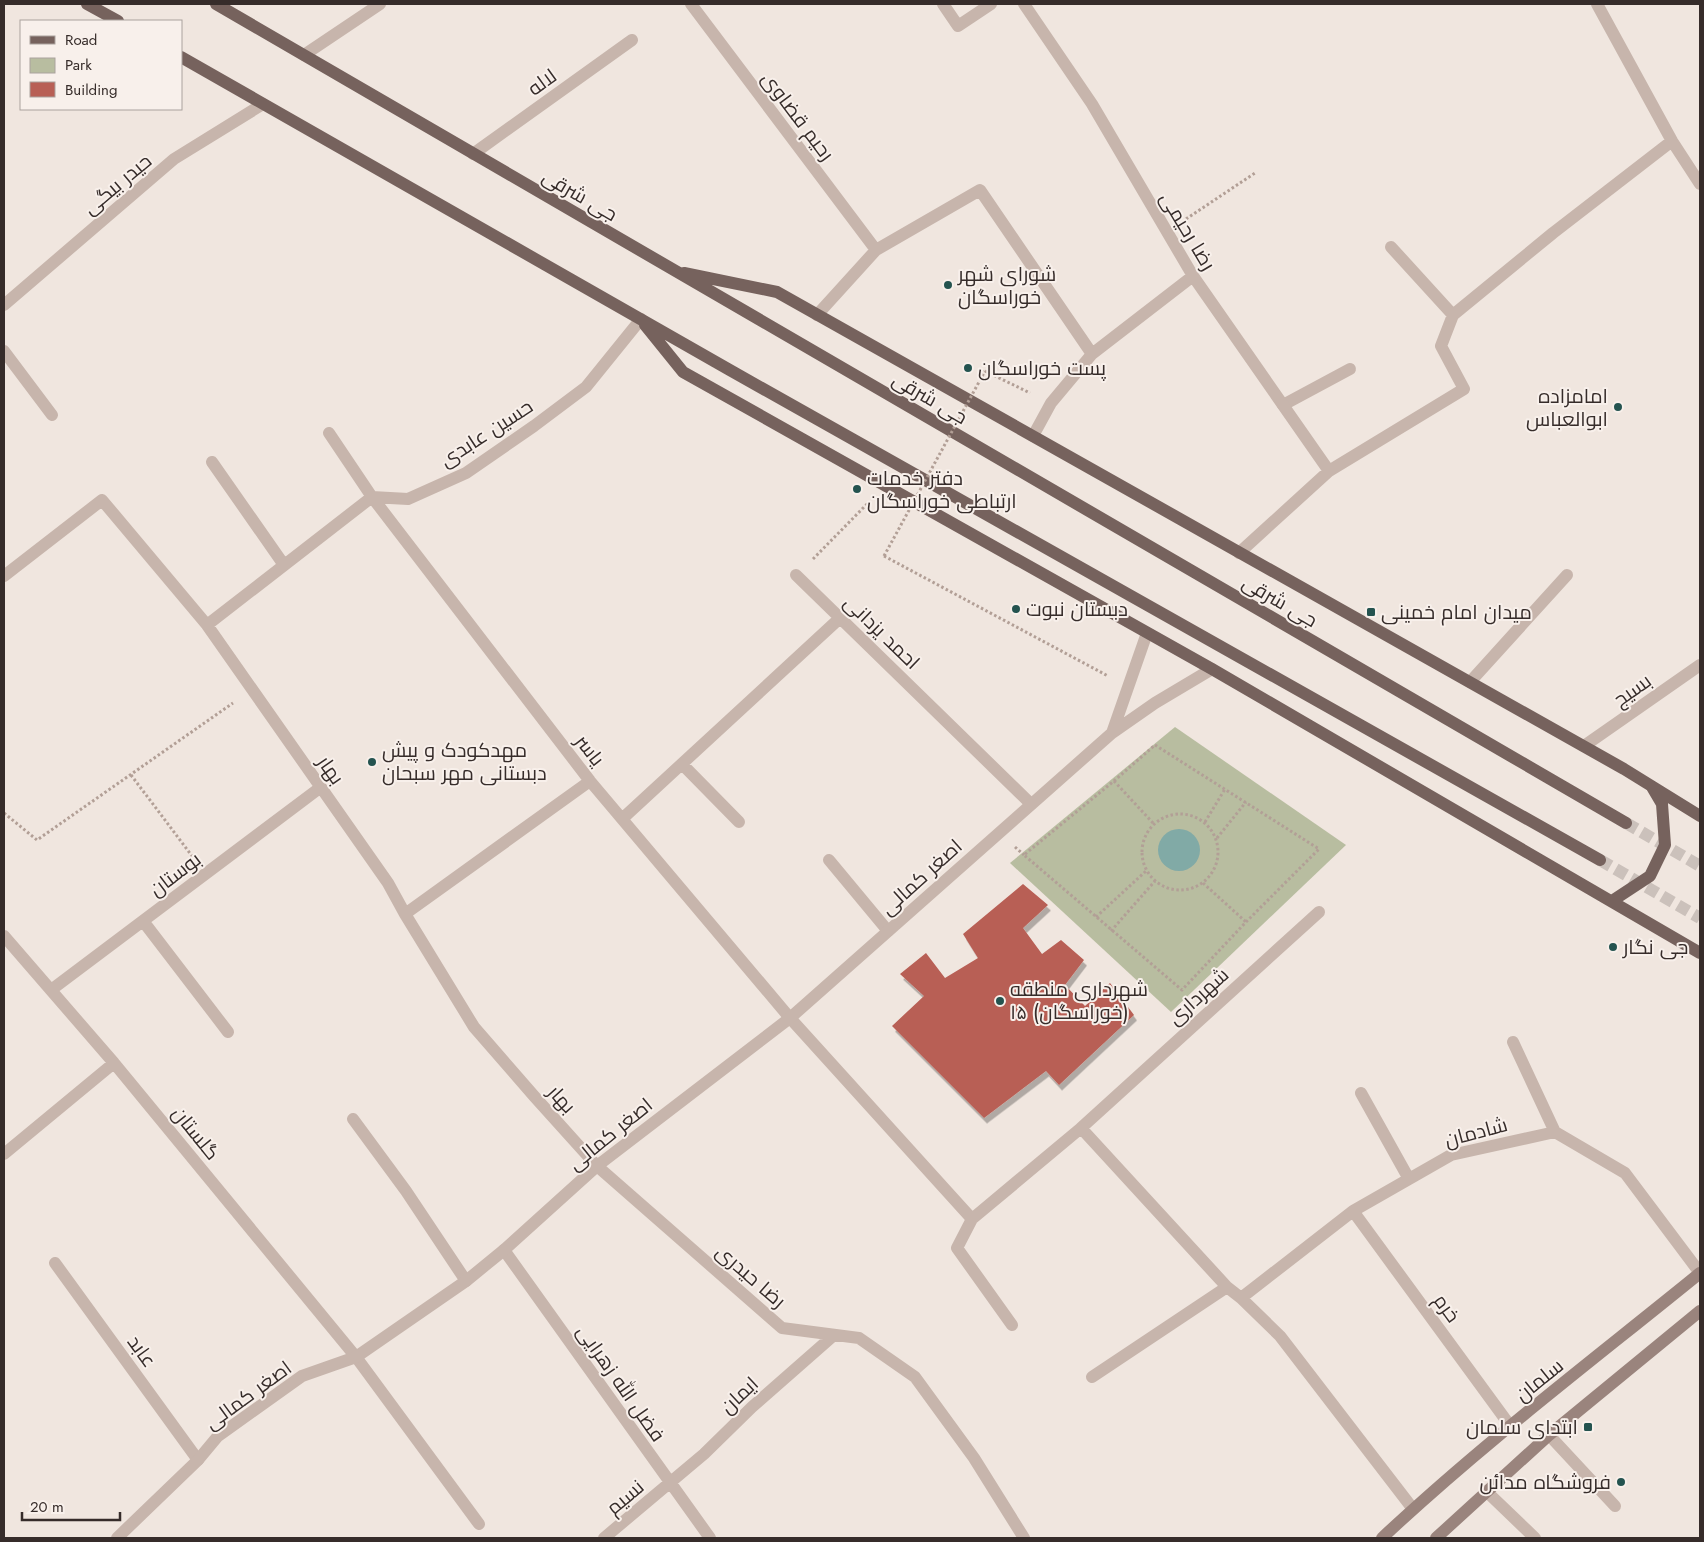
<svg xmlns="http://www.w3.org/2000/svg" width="1704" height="1542" viewBox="0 0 1704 1542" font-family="Jost,Cairo,sans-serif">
  <defs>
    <filter id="shadow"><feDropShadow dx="3" dy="5.5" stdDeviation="0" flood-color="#0004"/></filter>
  </defs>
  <rect width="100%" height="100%" fill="#f0e6df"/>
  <path fill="#b8bda0" d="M 1175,727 L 1346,845 L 1171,1012 L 1010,863 Z"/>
  <path fill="#81aaa6" d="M1158 850a21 21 0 1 1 42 0a21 21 0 1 1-42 0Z"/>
  <path fill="#b85f55" filter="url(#shadow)" d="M 1023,884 L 1048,905 L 1023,928 L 1042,954 L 1061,940 L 1084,960 L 1065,985 L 1085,1006 L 1110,983 L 1134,1015 L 1059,1085 L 1046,1071 L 984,1118 L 892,1026 L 924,996 L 900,974 L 926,953 L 945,978 L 978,958 L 963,934 Z"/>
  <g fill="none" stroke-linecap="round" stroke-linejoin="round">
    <path stroke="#cbc1bb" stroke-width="12" stroke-dasharray="12 6" stroke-linecap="butt" d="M 1626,823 L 1700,866
      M 1600,860 L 1700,918"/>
    <path stroke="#b29f96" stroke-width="3" stroke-dasharray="2.5 2.5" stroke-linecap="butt" d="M 1186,219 L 1255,173
      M 985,371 L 1030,393
      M 884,556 L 1108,676
      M 813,559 L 868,503
      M 1155,745 L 1319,849 L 1246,922 L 1182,990 L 1024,855 L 1114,781 Z
      M 131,775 L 192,856
      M 1114,781 L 1153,823
      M 4,813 L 37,840 L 233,703
      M1142 852a38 38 0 1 1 76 0a38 38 0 1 1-76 0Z
      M 1205,822 L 1225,789
      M 1217,838 L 1246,802
      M 1015,847 L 1024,855
      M 1203,883 L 1246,922
      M 1096,917 L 1146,871
      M 1111,931 L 1155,881"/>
    <path stroke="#c7b5ac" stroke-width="12" d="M 1283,405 L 1350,369"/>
    <path stroke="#c7b5ac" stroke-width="12" d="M 691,4 L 876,250
      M 943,4 L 958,26 L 991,4
      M 1024,4 L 1092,104 L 1193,276 L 1329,471
      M 1597,4 L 1672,141 L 1700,184
      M 304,55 L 380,4
      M 473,154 L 632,40
      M 4,305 L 174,159 L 263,104
      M 817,315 L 876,250 L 980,190 L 1092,354
      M 1453,315 L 1553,233 L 1672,141
      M 4,351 L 52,415
      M 329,433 L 372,497 L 590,781 L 790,1018 L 972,1219 L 1081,1128 L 1227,1287 L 1241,1298 L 1280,1336 L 1413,1509
      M 1033,436 L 1051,403 L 1092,354 L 1193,276
      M 212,462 L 284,565
      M 1239,553 L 1329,471 L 1464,389 L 1441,346 L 1453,315 L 1391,247
      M 796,575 L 1031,804
      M 4,576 L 102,500 L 207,625 L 388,883 L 405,914 L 474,1027 L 534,1096 L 597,1166 L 782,1328 L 859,1338 L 915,1377 L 974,1458 L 1024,1538
      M 207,625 L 372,497 L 408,499 L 466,473 L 534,426 L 586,387 L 641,319
      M 1470,682 L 1567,575
      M 1584,746 L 1700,665
      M 682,764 L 739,822
      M 622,819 L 840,618
      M 829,860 L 888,931
      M 405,914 L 590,781
      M 143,921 L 228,1032
      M 4,936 L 114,1063 L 356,1357 L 479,1524
      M 51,990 L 321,787
      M 1513,1042 L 1555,1132
      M 1361,1093 L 1409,1179
      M 353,1119 L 406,1191 L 466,1281
      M 1081,1128 L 1319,912
      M 4,1154 L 114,1063
      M 1353,1211 L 1511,1427
      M 972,1219 L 957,1248 L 1012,1325
      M 504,1250 L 710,1538
      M 55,1263 L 198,1460
      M 1241,1298 L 1353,1211 L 1451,1155 L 1555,1132 L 1625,1173 L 1700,1273
      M 1092,1377 L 1227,1287
      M 1549,1435 L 1615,1506
      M 1486,1491 L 1535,1538
      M 604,1538 L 704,1454 L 752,1407 L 834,1335"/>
    <path stroke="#c7b5ac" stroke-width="12" d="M 1112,733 L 1147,633
      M 117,1538 L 198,1460 L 218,1436 L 302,1376 L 356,1357 L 466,1281 L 504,1250 L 597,1166 L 790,1018 L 1112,733 L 1155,703 L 1212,669"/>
    <path stroke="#9a847d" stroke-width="12" d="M 1382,1538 C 1482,1444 1593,1360 1700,1273
      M 1436,1538 L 1549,1435 L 1700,1311"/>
    <path stroke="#76625d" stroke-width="12" d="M 87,4 L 118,21
      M 216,4 L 1626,823
      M 181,57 L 728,369 L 1600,860
      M 684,273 L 777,292 L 1624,769 L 1700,816
      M 645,325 L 683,372 L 1212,669 L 1700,953
      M 1612,901 L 1650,876 L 1665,845 L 1662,804 L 1652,787"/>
    <path stroke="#b29f96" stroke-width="3" stroke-dasharray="2.5 2.5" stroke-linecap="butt" d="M 884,556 L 985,371"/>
  </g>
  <g fill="#24534f" stroke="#f8f0eb" stroke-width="2">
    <circle cx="948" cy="285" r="5"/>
    <circle cx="968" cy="368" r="5"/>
    <circle cx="1618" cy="407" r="5"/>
    <circle cx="857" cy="489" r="5"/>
    <circle cx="1016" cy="609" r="5"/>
    <rect x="1366" y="607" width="10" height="10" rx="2.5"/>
    <circle cx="372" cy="762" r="5"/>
    <circle cx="1613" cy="947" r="5"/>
    <circle cx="1000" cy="1001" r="5"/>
    <rect x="1583" y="1422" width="10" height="10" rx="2.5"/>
    <circle cx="1621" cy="1482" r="5"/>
  </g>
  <g text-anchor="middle" stroke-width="4" stroke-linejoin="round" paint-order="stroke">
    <g font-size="20" fill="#362c2a" stroke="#f8f0eb">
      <text transform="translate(542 82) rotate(-36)" y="7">لاله</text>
      <text transform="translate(798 116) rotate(53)" y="7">رحیم قضاوی</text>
      <text transform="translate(117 184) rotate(-40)" y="7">حیدر بیگی</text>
      <text transform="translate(580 195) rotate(30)" y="7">جی شرقی</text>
      <text transform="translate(1188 231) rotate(59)" y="7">رضا رحیمی</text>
      <text transform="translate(930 398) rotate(30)" y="7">جی شرقی</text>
      <text transform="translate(486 433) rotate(-33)" y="7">حسین عابدی</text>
      <text transform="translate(1280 601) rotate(30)" y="7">جی شرقی</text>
      <text transform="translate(882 632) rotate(44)" y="7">احمد یزدانی</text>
      <text transform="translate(1632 690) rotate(-35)" y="7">بسیج</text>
      <text transform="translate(590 750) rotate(52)" y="7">یاسر</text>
      <text transform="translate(331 770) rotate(55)" y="7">بهار</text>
      <text transform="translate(175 874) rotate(-37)" y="7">بوستان</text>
      <text transform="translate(921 877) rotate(-42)" y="7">اصغر کمالی</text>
      <text transform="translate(1198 996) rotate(-42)" y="7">شهرداری</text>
      <text transform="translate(562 1099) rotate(48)" y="7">بهار</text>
      <text transform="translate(1476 1132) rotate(-15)" y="7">شادمان</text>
      <text transform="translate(196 1133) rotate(51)" y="7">گلستان</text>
      <text transform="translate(610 1134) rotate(-39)" y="7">اصغر کمالی</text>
      <text transform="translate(751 1276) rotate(41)" y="7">رضا حیدری</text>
      <text transform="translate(1447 1308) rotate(54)" y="7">خرم</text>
      <text transform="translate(142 1351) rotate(54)" y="7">عابد</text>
      <text transform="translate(1539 1380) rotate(-39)" y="7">سلمان</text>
      <text transform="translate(621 1383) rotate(55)" y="7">فضل الله زهرایی</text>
      <text transform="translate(248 1395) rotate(-36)" y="7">اصغر کمالی</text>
      <text transform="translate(739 1395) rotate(-43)" y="7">ایمان</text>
      <text transform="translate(625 1497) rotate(-40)" y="7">نسیم</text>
    </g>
    <g font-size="20" fill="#362c2a" stroke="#f8f0eb" text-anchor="start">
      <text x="958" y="281">شورای شهر<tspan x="958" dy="23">خوراسگان</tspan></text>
      <text x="978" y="375">پست خوراسگان</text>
      <text x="1608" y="403" text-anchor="end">امامزاده<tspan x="1608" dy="23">ابوالعباس</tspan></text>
      <text x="867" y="485">دفتر خدمات<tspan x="867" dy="23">ارتباطی خوراسگان</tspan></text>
      <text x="1026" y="616">دبستان نبوت</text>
      <text x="1381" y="619">میدان امام خمینی</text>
      <text x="382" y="757">مهدکودک و پیش<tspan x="382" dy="23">دبستانی مهر سبحان</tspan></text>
      <text x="1623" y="954">جی نگار</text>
      <text x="1010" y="996">شهرداری منطقه<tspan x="1010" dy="23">۱۵ (خوراسگان)</tspan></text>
      <text x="1578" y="1434" text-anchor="end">ابتدای سلمان</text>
      <text x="1611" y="1489" text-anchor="end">فروشگاه مدائن</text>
    </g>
  </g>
  <rect width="1704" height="1542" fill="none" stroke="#362c2a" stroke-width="10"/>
  <rect x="20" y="20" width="162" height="90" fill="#f8f0eb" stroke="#aaa29e"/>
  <rect x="30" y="36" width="25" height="8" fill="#76625d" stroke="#aaa29e"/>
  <text x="65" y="45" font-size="15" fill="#362c2a">Road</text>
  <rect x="30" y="58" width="25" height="15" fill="#b8bda0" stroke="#aaa29e"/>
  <text x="65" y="70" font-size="15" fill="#362c2a">Park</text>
  <rect x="30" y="82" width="25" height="15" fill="#b85f55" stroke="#aaa29e"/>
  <text x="65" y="95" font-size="15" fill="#362c2a">Building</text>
  <path d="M22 1512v8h98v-8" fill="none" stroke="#362c2a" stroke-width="2.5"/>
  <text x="30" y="1512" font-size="15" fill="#362c2a" stroke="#f8f0eb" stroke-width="4" paint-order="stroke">20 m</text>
</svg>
